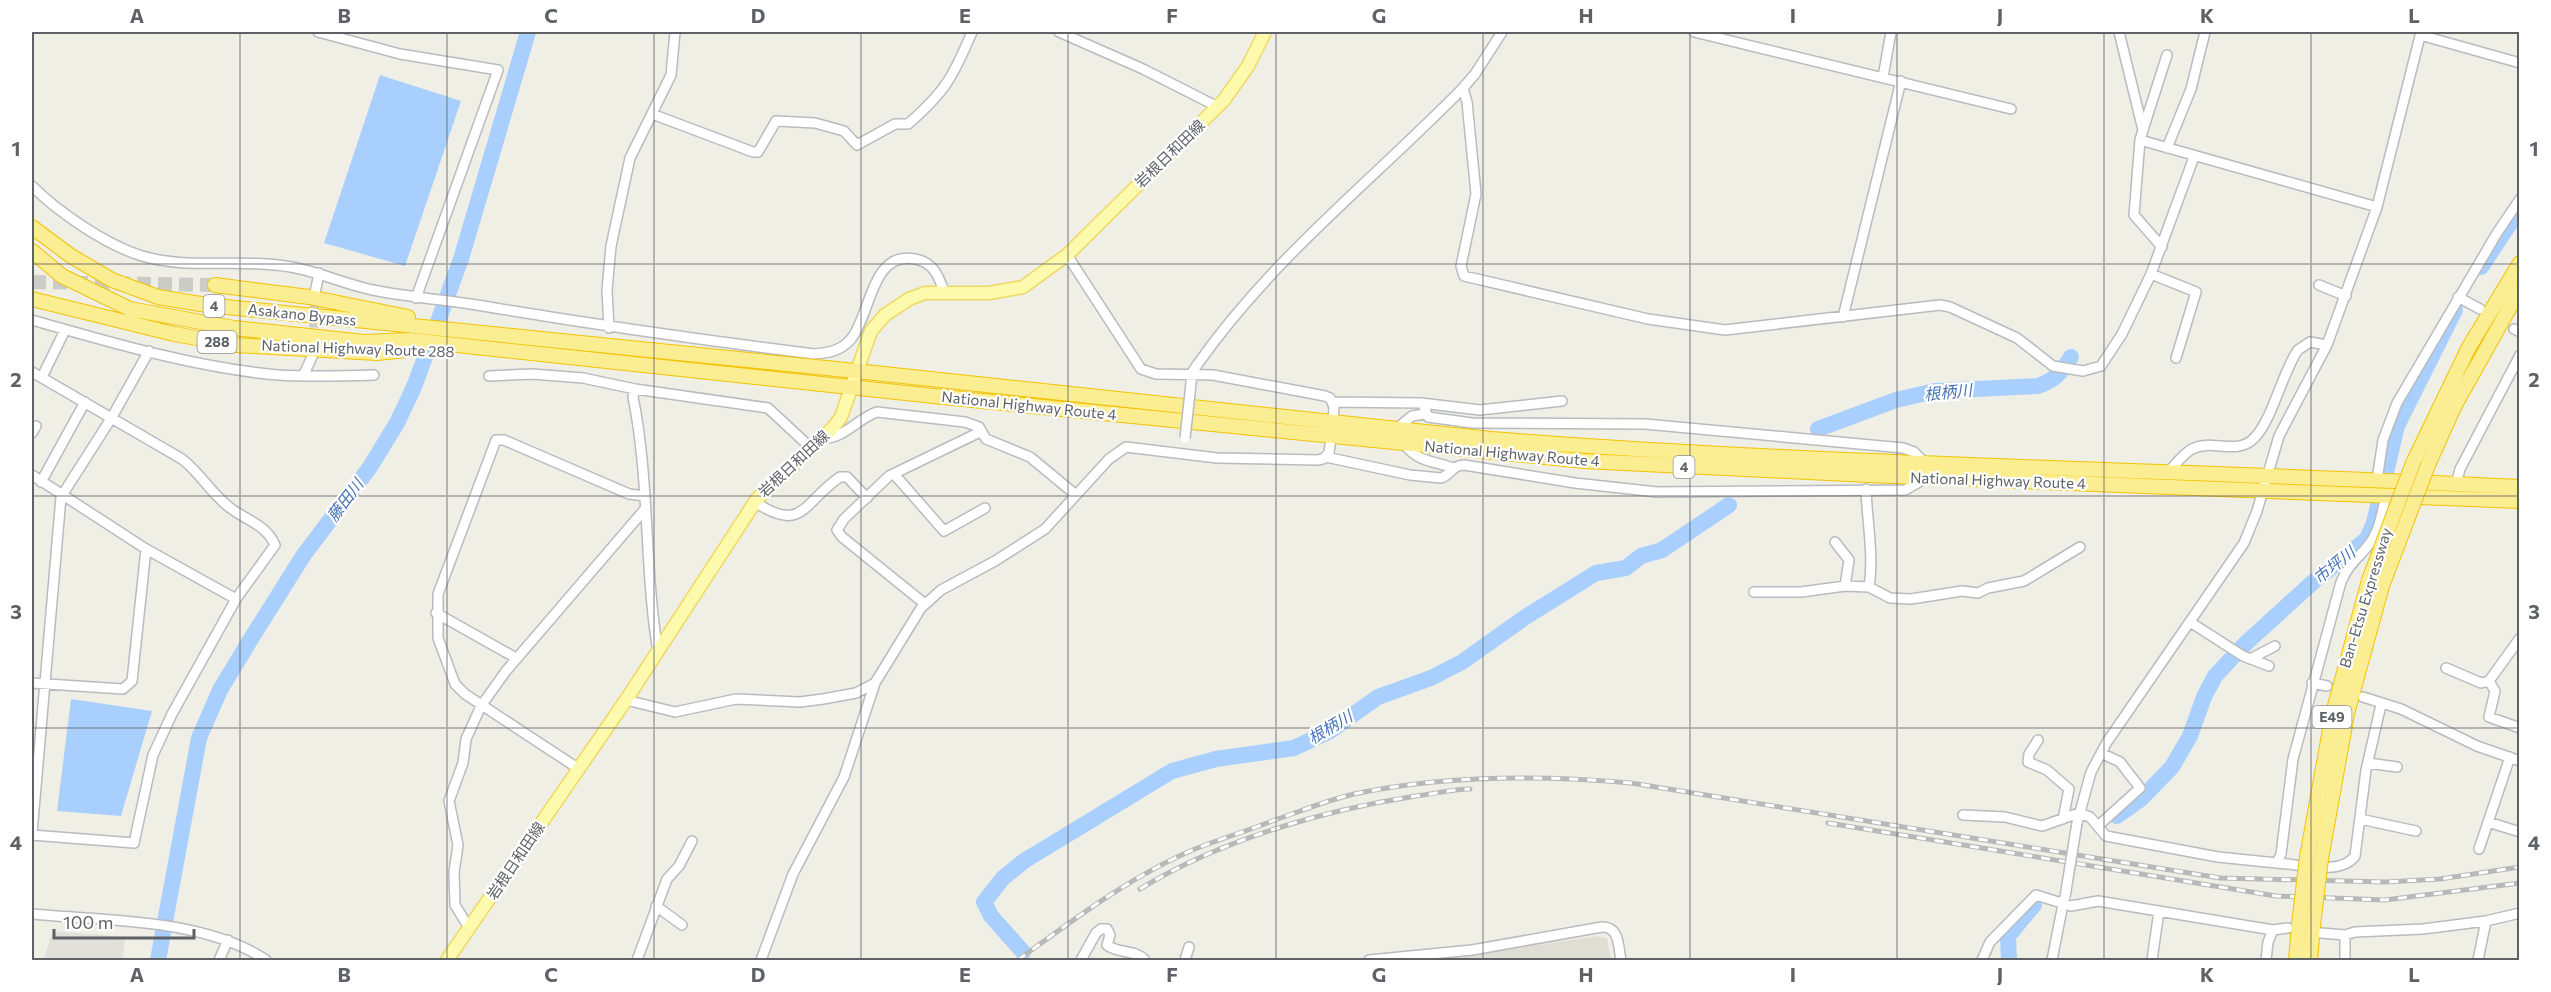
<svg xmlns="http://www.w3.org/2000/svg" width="2551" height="992" viewBox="0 0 2551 992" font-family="Commissioner,'Noto Sans JP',sans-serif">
  <rect width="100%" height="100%" fill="#f0efe6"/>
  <path fill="#e2e0da" d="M 53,931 L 125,937 L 123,960 L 43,960 Z"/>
  <path fill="#e0ded4" d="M 1598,936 L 1607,938 L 1611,960 L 1433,960 Z"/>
  <path fill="#a9cffe" d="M 380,75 L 461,101 L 405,266 L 324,243 Z
    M 71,699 L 152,711 L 121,816 L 57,811 Z"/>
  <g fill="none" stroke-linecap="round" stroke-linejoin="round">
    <path stroke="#a9cffe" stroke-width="16" d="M 2481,267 L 2520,208
      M 1818,429 L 1896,400 L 1935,391 L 2038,386 C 2055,380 2062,372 2071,357
      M 2117,816 L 2141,799 L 2172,767 L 2190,736 L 2204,697 L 2215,676 L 2245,644 L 2312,583 L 2367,539 L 2374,523 L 2397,426 L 2455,310
      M 1023,952 L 991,916 L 984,902 L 1003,878 L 1024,861 L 1172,771 L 1216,759 L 1294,748 L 1330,731 L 1378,697 L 1431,678 L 1462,662 L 1524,618 L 1596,573 L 1626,568 L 1641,556 L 1662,550 L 1729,505
      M 158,960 L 199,738 L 220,690 L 249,642 L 303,556 L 370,467 L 397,423 L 414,387 L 461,259 L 528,32
      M 2009,960 L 2008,936 L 2034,905"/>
    <path stroke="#ccccc6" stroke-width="9" stroke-dasharray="9 4.5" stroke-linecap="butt" d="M 313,341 L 315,295"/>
    <path stroke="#ccccc6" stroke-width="14" stroke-dasharray="14 7" stroke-linecap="butt" d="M 32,282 L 215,285"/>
    <defs>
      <path id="minor" d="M 318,32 L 400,54 L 498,70 L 416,298
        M 1059,32 L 1143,69 L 1218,107
        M 1694,32 L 2011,109
        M 2119,32 L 2143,130 L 2140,140 L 2377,207
        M 2420,35 L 2520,63
        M 1883,77 L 1891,32
        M 1463,88 L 1467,102 L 1476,194 L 1461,266 L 1464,276 L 1648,319 L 1725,330 L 1940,305 L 1950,307 L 2017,338 L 2053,366 L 2083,371 L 2101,366 L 2122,334 L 2151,274 L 2194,157
        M 652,114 L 753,152 L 758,152 L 776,121 L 815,123 L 844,131 L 857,145 L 895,124 L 908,124 C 945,92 953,77 972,32
        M 2143,130 L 2167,55
        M 2140,140 L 2134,215 L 2162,247
        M 2167,148 L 2191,89 L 2205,32
        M 32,186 C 58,212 106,245 142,256 C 189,270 242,258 291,267 C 321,272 348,286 378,291 C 411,297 444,300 477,305 C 589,324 701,340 814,354 C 828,353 841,351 851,339 C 871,315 871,250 915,259 C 933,262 939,276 944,292
        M 1067,255 L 1141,369 L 1156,374 L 1213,375 L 1325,396 L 1330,398 L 1334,407 L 1333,423
        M 2151,274 L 2196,292 L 2176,358
        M 2319,285 L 2346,296
        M 315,293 L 319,273
        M 2458,297 L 2480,309
        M 1843,317 L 1901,81
        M 32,320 C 108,342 198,368 278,375 C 310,377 342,376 374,375
        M 609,328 L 607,290 L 611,246 L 630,158 L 671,75 L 675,32
        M 2514,329 L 2520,332
        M 32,372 L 182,459 C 200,473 211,493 229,507 C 245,520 266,524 275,545 L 236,599 L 172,714 L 153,755 L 134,843 L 32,835
        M 303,376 L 312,357
        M 489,376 L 532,374 L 583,378 L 635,389 L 768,408 L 811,448
        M 42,377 L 65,330
        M 635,389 L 633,397 C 650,481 644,568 658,652
        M 1190,393 L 1192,373 L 1197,365 C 1273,257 1372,181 1463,88 L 1475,74 L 1502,32
        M 1332,402 L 1421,403 L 1480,410 L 1562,401
        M 1423,404 L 1428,417 L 1472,423 L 1645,424 L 1903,448 L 1914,452 L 1926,464
        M 1396,429 L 1412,416 L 1425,414
        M 32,433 L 36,426
        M 822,438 C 843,440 858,418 877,412 L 965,422 L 979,427 L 986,439 L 1030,457 L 1076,495
        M 1405,445 C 1418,462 1434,461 1453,468
        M 1326,457 L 1410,475 L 1441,478 C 1451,475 1452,465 1464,465 L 1575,483 L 1657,492 L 1905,490 L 1926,478
        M 2169,471 C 2176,464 2183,454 2192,449 C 2210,439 2234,454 2251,441 C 2271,426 2282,372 2298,350 L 2310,342 L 2327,345
        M 894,474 L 944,531 L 985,508
        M 32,475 L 146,549 L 236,599
        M 2377,480 L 2383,440 L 2397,403 L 2497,233 L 2520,199
        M 41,482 L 85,402
        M 2456,484 L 2460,469 L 2520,355
        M 1866,489 C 1867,521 1874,556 1869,587
        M 755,502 C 803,534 803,502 840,477 L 847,477 L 867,498
        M 1835,542 L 1849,560 L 1845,586
        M 1754,592 L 1801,592 L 1845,586 L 1869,587 L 1890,598 L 1911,599 L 1962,591 L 1978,593 L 1988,588 L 2024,581 L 2080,547
        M 925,604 L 842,537 L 837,530 L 844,519 L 889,476 L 980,432
        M 436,613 L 516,658
        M 2190,622 L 2243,656 L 2269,666
        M 2520,638 L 2489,681 L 2495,691 L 2489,717 L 2520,728
        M 2250,659 L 2275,646
        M 2446,668 L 2481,683 L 2489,681
        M 32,683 L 123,689 L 132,681 L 146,549
        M 2312,683 L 2327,686
        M 2363,697 L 2401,709 L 2477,746 L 2520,761
        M 626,700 L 675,712 L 736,699 L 800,702 L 823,699 L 856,693 L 875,683
        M 2381,705 L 2366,770 L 2355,856 C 2341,876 2299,864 2277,863 L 2281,854 L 2293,759 L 2341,582 C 2349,563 2359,558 2370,543 C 2380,530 2382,511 2386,496
        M 2038,740 L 2029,754 L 2028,762 L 2047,770 L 2069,789 L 2063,819
        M 2368,763 L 2397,767
        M 579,769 L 465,694 L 455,684 L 438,638 L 438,594 L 496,440 L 504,440 L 629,494 L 645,496
        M 1963,815 L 2005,817 L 2042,826 L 2079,813 L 2090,817 L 2106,836 L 2218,857 L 2277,863
        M 2360,819 L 2416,831
        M 2488,822 L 2520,832
        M 2077,823 L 2091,772 L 2107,742 L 2244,543 L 2257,511 L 2279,436 L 2327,345 L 2377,207 L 2421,32
        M 2098,826 L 2140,788 L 2120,762 L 2101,753
        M 32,833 L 61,497 L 112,417 L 149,351
        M 2479,849 L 2510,757
        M 656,906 L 682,925
        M 32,914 C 106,921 203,918 266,960
        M 469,928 L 455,905 L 454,872 L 458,845 L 449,801 L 463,763 L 466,739 L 481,706 L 506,671 L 645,509
        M 2321,933 L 2345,935 L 2345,960
        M 2345,935 L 2355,932 L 2423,929 L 2486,921 L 2520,913
        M 219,960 L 228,940
        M 637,960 L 667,879 L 679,866 L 692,841
        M 761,960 L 793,874 L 844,777 L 875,683 L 921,608 L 941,590 L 995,561 L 1045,529 L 1109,459 L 1126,447 L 1217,458 L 1317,460 L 1323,459 L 1329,453 L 1331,437
        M 1081,960 L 1096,933 L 1101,929 L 1107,929 L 1110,935 L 1107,945 C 1118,954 1135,949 1145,960
        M 1185,960 L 1189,947
        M 1369,960 L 1472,950 L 1602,927 C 1620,927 1618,946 1621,960
        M 1982,960 L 1990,942 L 2036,895 L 2071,906 L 2098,901 L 2273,930
        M 2052,960 L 2064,899
        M 2152,960 L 2159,911
        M 2266,960 L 2268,942 L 2273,930 L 2288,928
        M 2478,960 L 2486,921"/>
      <path id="major" d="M 447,960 L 626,700 L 757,499 L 832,429 L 841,417 L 871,331 L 885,315 L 909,299 L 925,293 L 989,293 L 1023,287 L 1067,255 L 1224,100 L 1248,66 L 1265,32"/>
      <path id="highway" d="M 32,227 L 71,256 L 112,280 L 158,297 L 207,305 L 856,371 L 1491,439 C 1833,466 2177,469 2520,487
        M 32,251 L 62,276 L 130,309 L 234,328 L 364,342 L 410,340 L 962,399 L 1584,461 L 1869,475 L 2520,501
        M 215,285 L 309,297 L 408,317
        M 32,299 L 174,334 L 235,345 L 377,353 L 417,349
        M 2413,463 L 2469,347 L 2520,263
        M 2428,465 L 2455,405 L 2520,289
        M 2307,857 L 2333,713 L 2369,580
        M 2321,859 L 2347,714 L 2382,586
        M 2296,960 L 2299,924
        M 2310,960 L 2313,926"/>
    </defs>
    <use href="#minor" stroke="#b8bbc0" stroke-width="12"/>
    <use href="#major" stroke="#efd860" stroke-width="15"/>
    <use href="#highway" stroke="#f2c304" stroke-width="16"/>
    <use href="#minor" stroke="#fff" stroke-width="9"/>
    <use href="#major" stroke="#fefaad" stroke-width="12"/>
    <use href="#highway" stroke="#fbed92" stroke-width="14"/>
    <defs>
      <path id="rail" d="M 1828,823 L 2276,896 L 2385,900 L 2520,883
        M 1140,889 C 1220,840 1324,810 1416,796 C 1434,794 1452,789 1470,789
        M 1018,960 C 1073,920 1131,876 1195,849 C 1220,839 1247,831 1272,821 C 1299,812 1327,800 1354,794 C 1444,775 1541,775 1631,783 L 2220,878 L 2386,882 L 2440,879 L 2520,867"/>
    </defs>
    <use href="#rail" stroke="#b7b8b8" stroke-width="5"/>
    <use href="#rail" stroke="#fff" stroke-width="3" stroke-dasharray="9" stroke-linecap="butt"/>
    <defs>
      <path id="minor-bridge" d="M 1185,438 L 1190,393
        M 2065,897 L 2077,823"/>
      <path id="highway-bridge" d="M 2369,580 L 2413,463
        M 2382,586 L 2428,465
        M 2299,924 L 2307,857
        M 2313,926 L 2321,859"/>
    </defs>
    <use href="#minor-bridge" stroke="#b8bbc0" stroke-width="12" stroke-linecap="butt"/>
    <use href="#highway-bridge" stroke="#f2c304" stroke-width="16" stroke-linecap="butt"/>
    <use href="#minor-bridge" stroke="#fff" stroke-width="9"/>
    <use href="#highway-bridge" stroke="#fbed92" stroke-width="14"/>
  </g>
  <path fill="none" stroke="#5e6166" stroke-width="1.5" stroke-opacity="0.55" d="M 240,32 L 240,960M 447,32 L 447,960M 654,32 L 654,960M 861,32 L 861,960M 1068,32 L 1068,960M 1276,32 L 1276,960M 1483,32 L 1483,960M 1690,32 L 1690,960M 1897,32 L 1897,960M 2104,32 L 2104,960M 2311,32 L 2311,960M 32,264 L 2520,264M 32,496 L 2520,496M 32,728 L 2520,728"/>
  <g text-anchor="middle" stroke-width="4.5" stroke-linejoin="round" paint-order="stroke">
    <g fill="#fff" stroke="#8e9094" stroke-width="1.5">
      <rect x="203.5" y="295" width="21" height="22" rx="4.5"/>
      <rect x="197.5" y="331" width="39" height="22" rx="4.5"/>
      <rect x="1673.5" y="456" width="21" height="22" rx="4.5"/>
      <rect x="2312.5" y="706" width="39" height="22" rx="4.5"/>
    </g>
    <g font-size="14" font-weight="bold" fill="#5e6166">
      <text x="214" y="311">4</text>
      <text x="217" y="347">288</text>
      <text x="1684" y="472">4</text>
      <text x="2332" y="722">E49</text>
    </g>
    <g font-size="15" fill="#5e6166" stroke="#fff">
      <text transform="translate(1170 154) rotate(-44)" y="5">岩根日和田線</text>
      <text transform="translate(302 315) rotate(6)" y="5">Asakano Bypass</text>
      <text transform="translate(358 349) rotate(2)" y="5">National Highway Route 288</text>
      <text transform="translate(1029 406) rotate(6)" y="5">National Highway Route 4</text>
      <text transform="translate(1512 454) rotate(5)" y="5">National Highway Route 4</text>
      <text transform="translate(794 464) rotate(-43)" y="5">岩根日和田線</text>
      <text transform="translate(1998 481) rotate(2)" y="5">National Highway Route 4</text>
      <text transform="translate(2366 598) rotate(-73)" y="5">Ban-Etsu Expressway</text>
      <text transform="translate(516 861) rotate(-56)" y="5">岩根日和田線</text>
    </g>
    <g font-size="16" font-style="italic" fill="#4772b9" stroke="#fff">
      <text transform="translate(1948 392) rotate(-6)" y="6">根柄川</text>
      <text transform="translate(345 500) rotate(-53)" y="6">藤田川</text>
      <text transform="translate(2334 565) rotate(-39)" y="6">市坪川</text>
      <text transform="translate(1330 727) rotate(-31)" y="6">根柄川</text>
    </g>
  </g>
  <rect width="2551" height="992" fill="none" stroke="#ffffff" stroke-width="66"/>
  <path d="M54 929v9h140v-9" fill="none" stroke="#5e6166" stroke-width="3"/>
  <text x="63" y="929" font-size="18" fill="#5e6166" stroke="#ffffff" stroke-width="4.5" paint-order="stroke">100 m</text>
  <rect x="33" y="33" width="2485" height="926" fill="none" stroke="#5e6166" stroke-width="2"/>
  <g font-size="20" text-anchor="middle" font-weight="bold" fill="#5e6166">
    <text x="137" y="23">A</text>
    <text x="344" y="23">B</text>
    <text x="551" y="23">C</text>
    <text x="758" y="23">D</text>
    <text x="965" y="23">E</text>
    <text x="1172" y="23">F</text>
    <text x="1379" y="23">G</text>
    <text x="1586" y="23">H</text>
    <text x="1793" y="23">I</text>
    <text x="2000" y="23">J</text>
    <text x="2207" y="23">K</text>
    <text x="2414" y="23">L</text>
    <text x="16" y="156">1</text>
    <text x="2534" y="156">1</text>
    <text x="16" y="387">2</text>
    <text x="2534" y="387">2</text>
    <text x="16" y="619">3</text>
    <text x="2534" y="619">3</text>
    <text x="16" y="850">4</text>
    <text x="2534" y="850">4</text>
    <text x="137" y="982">A</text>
    <text x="344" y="982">B</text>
    <text x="551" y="982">C</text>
    <text x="758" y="982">D</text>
    <text x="965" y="982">E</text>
    <text x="1172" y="982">F</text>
    <text x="1379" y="982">G</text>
    <text x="1586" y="982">H</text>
    <text x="1793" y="982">I</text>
    <text x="2000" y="982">J</text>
    <text x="2207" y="982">K</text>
    <text x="2414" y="982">L</text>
  </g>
</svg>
